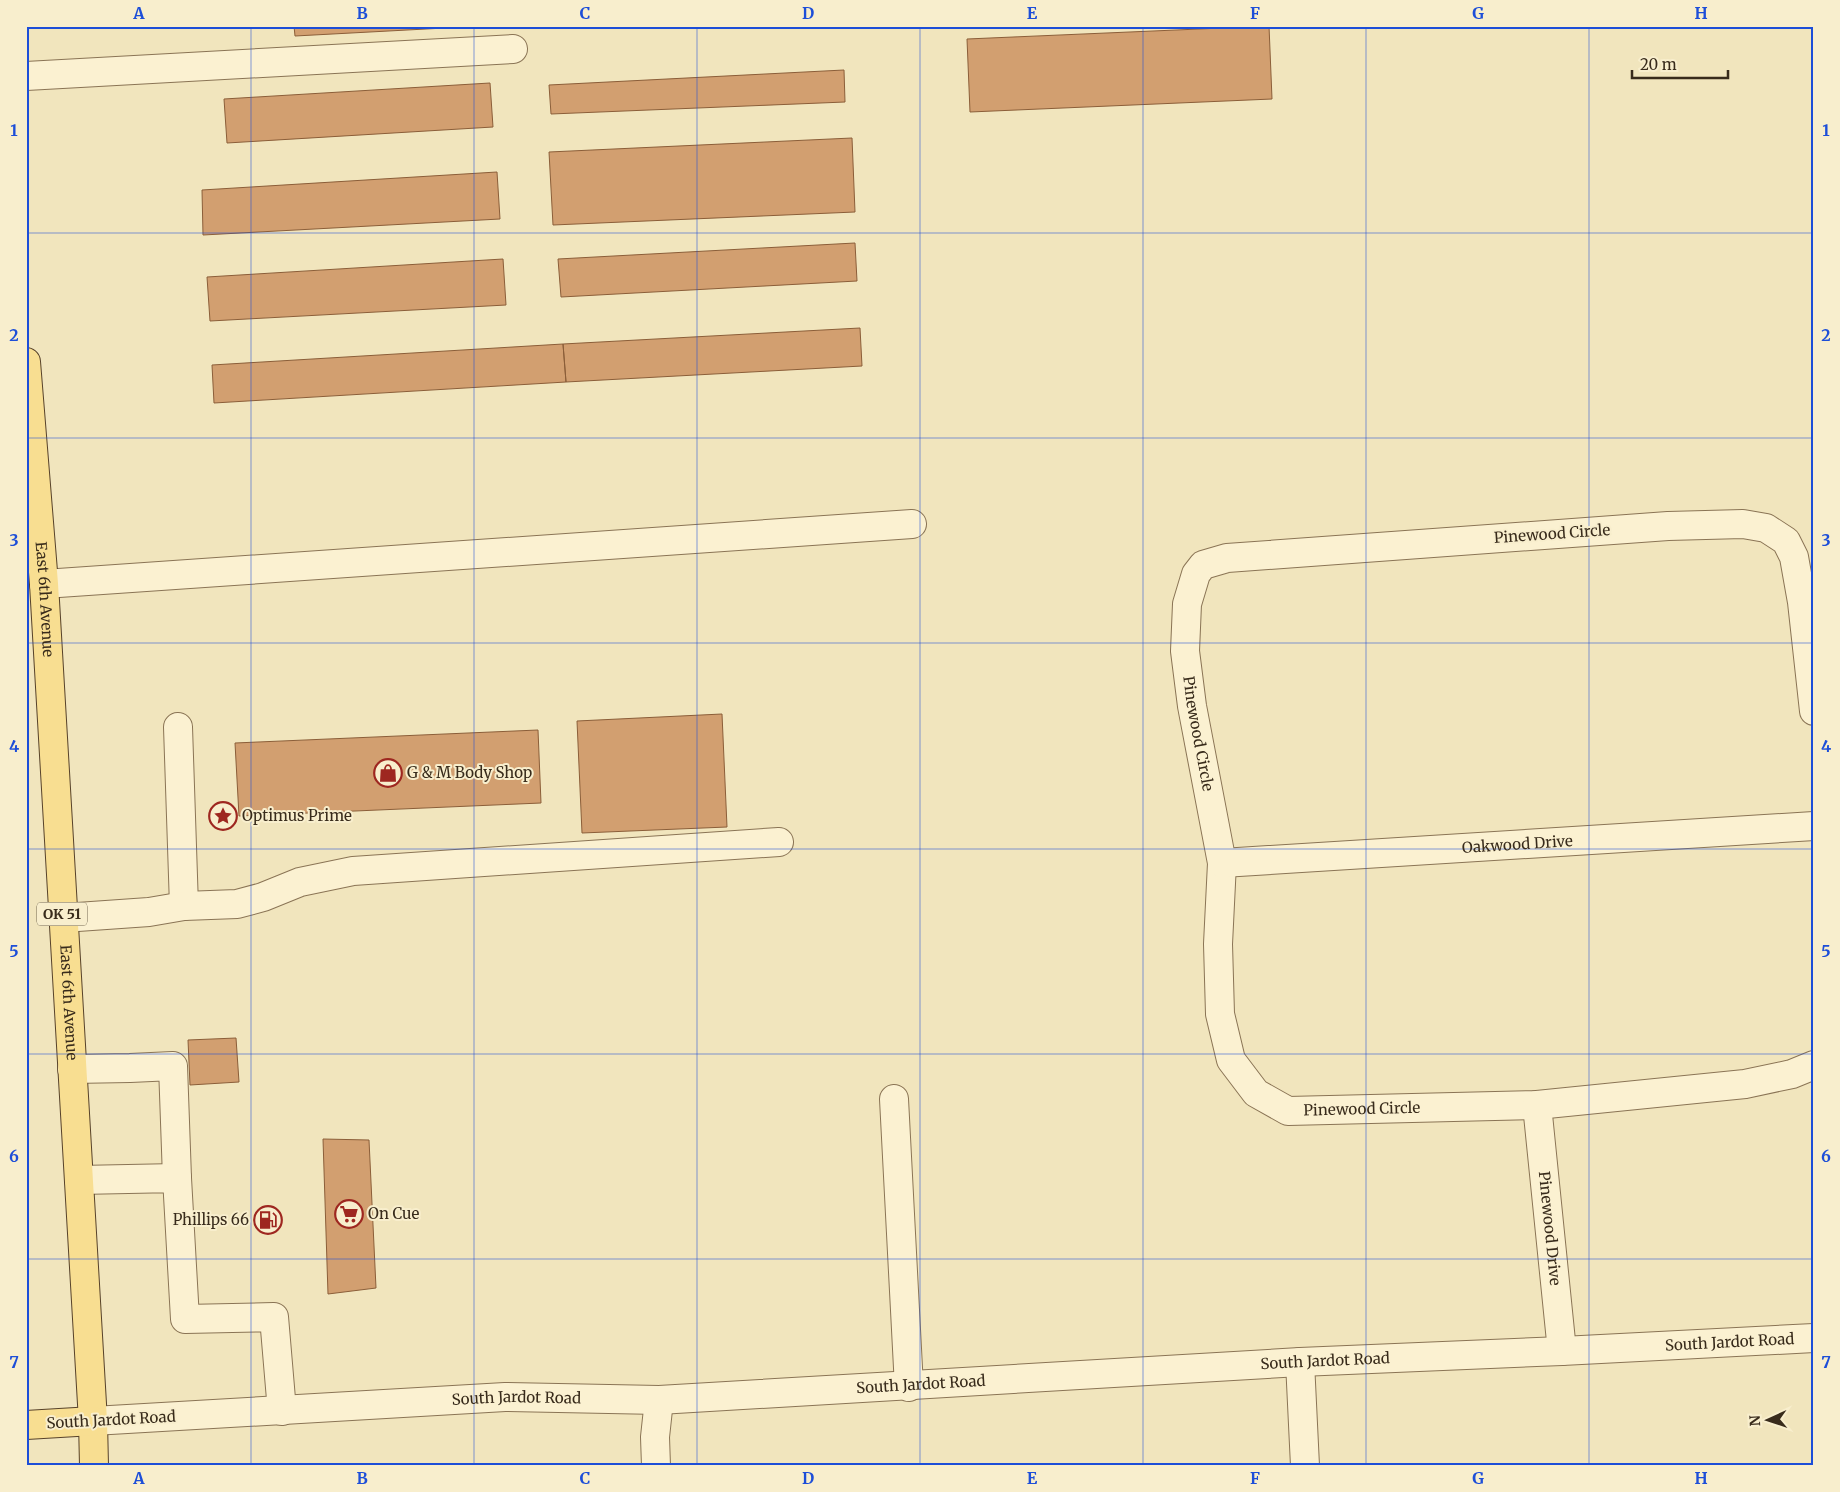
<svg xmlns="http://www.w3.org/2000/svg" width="1840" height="1492" viewBox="0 0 1840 1492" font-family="Merriweather,serif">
  <rect width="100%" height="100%" fill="#f1e5bd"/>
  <path fill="#d29f70" stroke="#8b5e39" d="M 294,26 L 482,26 L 295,36 Z
    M 1269,26 L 1272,99 L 970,112 L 967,39 Z
    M 844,70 L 845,102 L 551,114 L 549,85 Z
    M 490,83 L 493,127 L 227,143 L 224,99 Z
    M 852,138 L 855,212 L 553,225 L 549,152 Z
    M 497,172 L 500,219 L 203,235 L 202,190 Z
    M 855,243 L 857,281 L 561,297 L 558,259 Z
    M 503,259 L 506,305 L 210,321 L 207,277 Z
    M 860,328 L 862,366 L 566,382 L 563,344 Z
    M 563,344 L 566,382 L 214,403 L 212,365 Z
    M 722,714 L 727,827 L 582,833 L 577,721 Z
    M 538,730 L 541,803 L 239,816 L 235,743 Z
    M 236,1038 L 239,1082 L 190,1085 L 188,1040 Z
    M 323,1139 L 369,1140 L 376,1288 L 328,1294 Z"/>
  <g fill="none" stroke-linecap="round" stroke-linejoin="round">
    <defs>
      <g id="minor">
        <path d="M 26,76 L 513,49"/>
        <path d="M 44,584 L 912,524"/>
        <path id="s1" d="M 1814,711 L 1802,602 L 1794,557 L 1786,541 L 1766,528 L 1743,524 L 1668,526 L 1227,558 L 1203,565 L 1196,574 L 1187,604 L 1185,651 L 1192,706 L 1222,863 L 1218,944 L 1220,1014 L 1231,1060 L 1256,1093 L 1288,1111 L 1537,1105 L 1745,1084 L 1792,1074 L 1814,1065"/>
        <path d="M 178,727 L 184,906"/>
        <path id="s2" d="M 1222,863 L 1814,826"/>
        <path d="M 63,918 L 149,912 L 184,906 L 237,904 L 263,897 L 300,882 L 353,871 L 779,842"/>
        <path d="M 72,1069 L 130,1068 L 173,1066 L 177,1178"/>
        <path d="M 894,1099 L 909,1387"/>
        <path id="s3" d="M 1537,1105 L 1562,1351"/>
        <path d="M 79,1180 L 177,1178 L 185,1319 L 274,1317 L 282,1411"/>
        <path d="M 1300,1362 L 1305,1466"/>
        <path id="s4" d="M 93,1421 L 505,1397 L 659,1400 L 1300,1362 L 1562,1351 L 1814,1338"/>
        <path d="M 656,1466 L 655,1437 L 659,1400"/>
      </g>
      <g id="major">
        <path id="s5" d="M 26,362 L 44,584 L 93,1421 L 94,1466"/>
        <path d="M 26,1425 L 93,1421"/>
      </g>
    </defs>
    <use href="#minor" stroke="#8a7455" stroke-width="30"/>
    <use href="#major" stroke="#57422a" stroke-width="30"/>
    <use href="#minor" stroke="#fbf1d1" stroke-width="28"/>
    <use href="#major" stroke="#f8de91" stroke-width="28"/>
  </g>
  <path fill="none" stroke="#1d4ed8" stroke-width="1" stroke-opacity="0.55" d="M 251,26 L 251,1466M 474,26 L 474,1466M 697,26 L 697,1466M 920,26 L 920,1466M 1143,26 L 1143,1466M 1366,26 L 1366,1466M 1589,26 L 1589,1466M 26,233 L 1814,233M 26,438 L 1814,438M 26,643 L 1814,643M 26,849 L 1814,849M 26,1054 L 1814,1054M 26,1259 L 1814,1259"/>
  <defs>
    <symbol id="shop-ring" viewBox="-11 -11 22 22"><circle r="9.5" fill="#f8eecd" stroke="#9e2720" stroke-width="1.5"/><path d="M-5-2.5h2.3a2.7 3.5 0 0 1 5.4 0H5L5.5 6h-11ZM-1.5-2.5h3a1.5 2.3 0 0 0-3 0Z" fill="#9e2720"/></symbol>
    <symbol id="sight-ring" viewBox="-11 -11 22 22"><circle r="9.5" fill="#f8eecd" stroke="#9e2720" stroke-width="1.5"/><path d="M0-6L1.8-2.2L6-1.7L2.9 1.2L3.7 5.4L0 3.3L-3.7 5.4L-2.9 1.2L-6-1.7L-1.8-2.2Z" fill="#9e2720"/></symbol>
    <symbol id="supermarket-ring" viewBox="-11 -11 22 22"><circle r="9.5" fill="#f8eecd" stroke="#9e2720" stroke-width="1.5"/><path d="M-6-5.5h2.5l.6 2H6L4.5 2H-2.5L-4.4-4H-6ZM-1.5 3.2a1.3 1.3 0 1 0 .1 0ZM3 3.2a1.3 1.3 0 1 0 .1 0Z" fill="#9e2720"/></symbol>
    <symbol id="fuel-ring" viewBox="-11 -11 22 22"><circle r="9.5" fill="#f8eecd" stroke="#9e2720" stroke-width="1.5"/><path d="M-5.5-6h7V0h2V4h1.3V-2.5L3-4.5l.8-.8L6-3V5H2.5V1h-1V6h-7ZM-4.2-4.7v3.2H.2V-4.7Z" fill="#9e2720"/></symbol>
  </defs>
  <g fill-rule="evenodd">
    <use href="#shop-ring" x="372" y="757" width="32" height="32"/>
    <use href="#sight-ring" x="207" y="800" width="32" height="32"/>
    <use href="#supermarket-ring" x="333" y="1198" width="32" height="32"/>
    <use href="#fuel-ring" x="252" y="1204" width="32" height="32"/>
  </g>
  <g text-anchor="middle" stroke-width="4" stroke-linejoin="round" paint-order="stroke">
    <rect fill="#f8eecd" stroke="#726650" stroke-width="1" x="37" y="902.5" width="50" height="23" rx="4"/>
    <g font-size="14" font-weight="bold" fill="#382b1b">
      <text x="62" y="919">OK 51</text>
    </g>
    <g font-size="15" fill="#382b1b" stroke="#f8eecd">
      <text transform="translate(1552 534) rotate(-4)" y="5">Pinewood Circle</text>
      <text dy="5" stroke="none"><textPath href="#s5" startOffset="238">East 6th Avenue</textPath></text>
      <text dy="5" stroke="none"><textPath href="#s1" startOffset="936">Pinewood Circle</textPath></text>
      <text dy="5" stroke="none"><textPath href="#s2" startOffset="296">Oakwood Drive</textPath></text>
      <text dy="5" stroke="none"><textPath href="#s5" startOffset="642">East 6th Avenue</textPath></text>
      <text dy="5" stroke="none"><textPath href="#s1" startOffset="1418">Pinewood Circle</textPath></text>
      <text dy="5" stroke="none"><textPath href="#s3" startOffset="124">Pinewood Drive</textPath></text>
      <text dy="5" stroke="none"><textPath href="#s4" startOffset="1639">South Jardot Road</textPath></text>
      <text dy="5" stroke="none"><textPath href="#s4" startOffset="1234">South Jardot Road</textPath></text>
      <text dy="5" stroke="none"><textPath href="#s4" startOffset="829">South Jardot Road</textPath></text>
      <text dy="5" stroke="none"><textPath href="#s4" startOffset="424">South Jardot Road</textPath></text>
      <text transform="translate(111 1420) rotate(-3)" y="5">South Jardot Road</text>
    </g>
    <g font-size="15" fill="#382b1b" stroke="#f8eecd" text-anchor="start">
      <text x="407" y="778">G &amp; M Body Shop</text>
      <text x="242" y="821">Optimus Prime</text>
      <text x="368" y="1219">On Cue</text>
      <text x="249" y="1225" text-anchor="end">Phillips 66</text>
    </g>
  </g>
  <rect width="1840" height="1492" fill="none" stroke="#f8eecd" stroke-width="55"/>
  <g transform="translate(1768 1420) rotate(267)" stroke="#f8eecd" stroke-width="4" paint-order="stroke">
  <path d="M0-4L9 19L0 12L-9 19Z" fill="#382b1b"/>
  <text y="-8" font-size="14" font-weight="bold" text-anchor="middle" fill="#382b1b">N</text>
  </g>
  <path d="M1632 70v8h96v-8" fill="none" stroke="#382b1b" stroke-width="2.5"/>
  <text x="1640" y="70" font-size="15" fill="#382b1b" stroke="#f8eecd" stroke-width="4" paint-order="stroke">20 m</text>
  <rect x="28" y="28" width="1784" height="1436" fill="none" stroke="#1d4ed8" stroke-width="2"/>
  <g font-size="16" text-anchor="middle" font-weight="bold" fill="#1d4ed8">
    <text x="139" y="19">A</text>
    <text x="362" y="19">B</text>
    <text x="585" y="19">C</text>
    <text x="808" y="19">D</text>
    <text x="1032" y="19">E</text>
    <text x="1255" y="19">F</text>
    <text x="1478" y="19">G</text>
    <text x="1701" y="19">H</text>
    <text x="14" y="136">1</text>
    <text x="1826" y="136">1</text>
    <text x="14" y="341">2</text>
    <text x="1826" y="341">2</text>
    <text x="14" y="546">3</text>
    <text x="1826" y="546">3</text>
    <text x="14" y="752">4</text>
    <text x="1826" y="752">4</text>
    <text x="14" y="957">5</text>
    <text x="1826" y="957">5</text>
    <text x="14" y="1162">6</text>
    <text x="1826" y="1162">6</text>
    <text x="14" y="1368">7</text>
    <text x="1826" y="1368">7</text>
    <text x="139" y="1484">A</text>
    <text x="362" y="1484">B</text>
    <text x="585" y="1484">C</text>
    <text x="808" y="1484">D</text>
    <text x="1032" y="1484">E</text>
    <text x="1255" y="1484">F</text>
    <text x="1478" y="1484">G</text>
    <text x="1701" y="1484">H</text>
  </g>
</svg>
